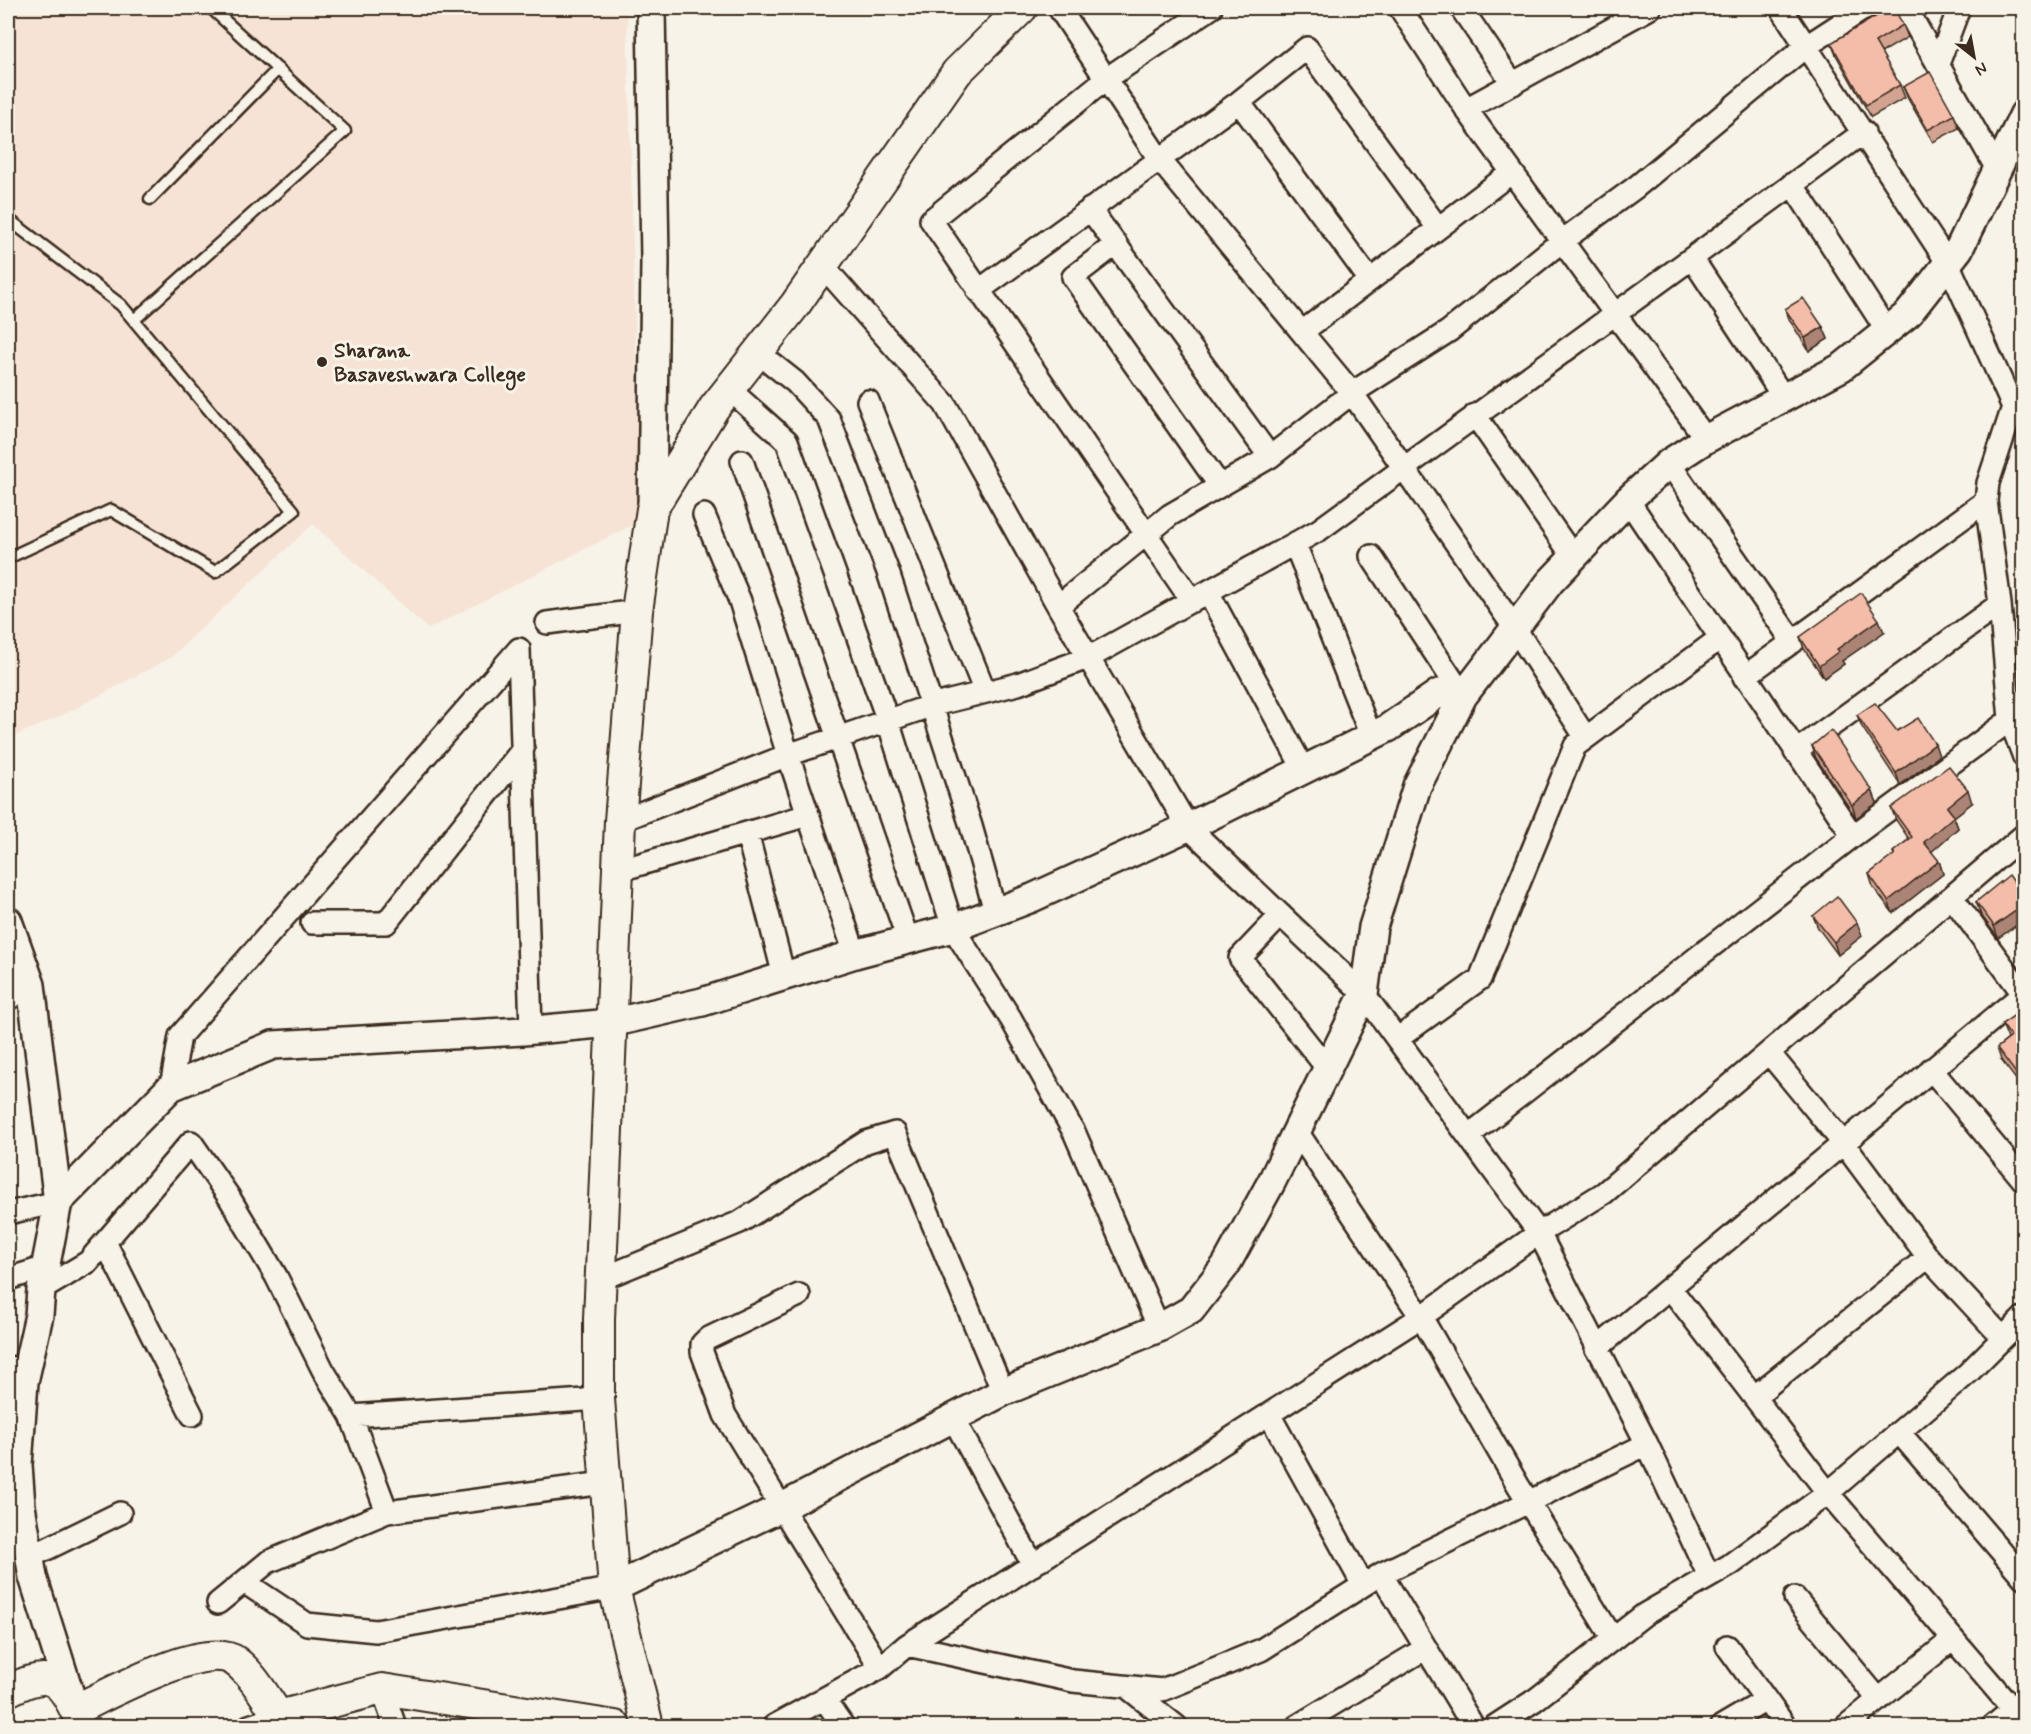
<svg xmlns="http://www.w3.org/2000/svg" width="2031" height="1734" viewBox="0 0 2031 1734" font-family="Mynerve,sans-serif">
  <rect width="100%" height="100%" fill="#f7f3e8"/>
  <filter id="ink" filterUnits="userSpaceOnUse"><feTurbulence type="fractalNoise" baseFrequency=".0167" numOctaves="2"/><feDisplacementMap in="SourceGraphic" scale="12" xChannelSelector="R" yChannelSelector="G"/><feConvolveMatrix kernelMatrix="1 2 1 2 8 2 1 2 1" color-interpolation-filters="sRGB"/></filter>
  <g filter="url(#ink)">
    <path fill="#f6e3d5" d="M 8,8 L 627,8 L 640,521 L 428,629 L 313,524 L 170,658 L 65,714 L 8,739 Z"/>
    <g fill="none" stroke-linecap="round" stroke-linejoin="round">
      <defs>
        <path id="service" d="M 150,199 L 278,69
          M 8,219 L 121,305 L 294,511 L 215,572 L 111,510 L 8,558
          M 134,320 L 345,131 L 211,8"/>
        <path id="minor" d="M 1059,8 L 1159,159 L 1352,393 L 1516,630 L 1586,738
          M 1400,8 L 1466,109 L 1706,439
          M 1461,8 L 1513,84
          M 1781,8 L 1949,265 L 2013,407 L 1988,483 L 1986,501 L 2000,604 L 2010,720 L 2024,757
          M 1906,8 L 1997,169
          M 1938,64 L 1959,8
          M 1239,102 L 1370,280
          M 1466,109 L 1650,8
          M 1792,184 L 1887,331
          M 1090,209 L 1270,457
          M 1116,244 L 1073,277 L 1220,486
          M 823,266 L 945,404 L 1058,606 L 1188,827 L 1364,994 L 1539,1233 L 1647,1444 L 1709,1576
          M 978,291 L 1239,102 L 1307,48 L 1438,228
          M 1302,332 L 1512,172
          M 757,352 L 795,382 L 829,419 L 888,572 L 971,826 L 995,911
          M 729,389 L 787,441 L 888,721 L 953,928 L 1011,1019 L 1075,1134 L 1159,1328
          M 1784,398 L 1692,258 L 1864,132
          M 868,401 L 985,692
          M 1475,415 L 1574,558
          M 742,461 L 908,940
          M 1669,463 L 1793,642
          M 1628,500 L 1853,836
          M 704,515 L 740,601 L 788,755 L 855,954
          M 1295,544 L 1371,736
          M 1371,556 L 1463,696
          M 1208,592 L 1304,770
          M 1192,601 L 931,220 L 1106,79 L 1211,8
          M 1058,606 L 1170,515 L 1270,457 L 1352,393 L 1449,331 L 1562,241 L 1636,187 L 1805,47 L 1865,8
          M 547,623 L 637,611
          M 519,649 L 531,1030
          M 1744,677 L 1986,501
          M 1795,752 L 2000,604
          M 620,821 L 788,755 L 930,706 L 1018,684 L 1090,657 L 1319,530 L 1692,258
          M 747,833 L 784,976
          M 617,871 L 808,815
          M 1952,897 L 2024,995
          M 1281,915 L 1240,958 L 1327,1068
          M 312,923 L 386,923 L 523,749
          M 8,999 L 31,985
          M 1397,1039 L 1480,979 L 1575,746 L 1719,639
          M 1769,1053 L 1844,1144 L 1928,1257 L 2002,1337
          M 1931,1069 L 2024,1181
          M 171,1087 L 180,1036 L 519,649
          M 1296,1130 L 1421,1317 L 1518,1485 L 1613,1639
          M 1468,1136 L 1853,836 L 2010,720
          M 8,1213 L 58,1202
          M 105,1242 L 192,1415
          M 8,1279 L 46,1267
          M 601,1279 L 740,1222 L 866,1142 L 895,1133 L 1003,1392
          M 1671,1289 L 1828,1493 L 2024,1722
          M 41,1290 L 88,1262 L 191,1142 L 229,1197 L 276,1276 L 323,1370 L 351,1416 L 387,1512 L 604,1483
          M 799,1295 L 707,1339 L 702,1344 L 702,1352 L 725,1415 L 880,1668
          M 1596,1349 L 2023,994
          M 8,1367 L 26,1371
          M 1754,1397 L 1928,1257
          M 1269,1414 L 1363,1585
          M 351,1416 L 599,1399
          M 953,1418 L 1033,1565
          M 1899,1432 L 2024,1578
          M 30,1557 L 120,1513
          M 1381,1574 L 1473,1726
          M 244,1582 L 307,1624 L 376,1631 L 614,1588
          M 1795,1598 L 1879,1700
          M 218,1603 L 268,1562 L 387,1512
          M 907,1645 L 1073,1681 L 1162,1690 L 1261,1650 L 1381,1574 L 1647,1444
          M 1727,1646 L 1785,1726
          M 1127,1687 L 1176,1726
          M 382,1689 L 395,1726
          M 825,1700 L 843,1726
          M 249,1726 L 279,1716
          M 774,1726 L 880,1668 L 907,1645 L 1421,1317 L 1539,1233 L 1604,1193 L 2024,835
          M 1297,1726 L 1426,1648
          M 1495,1726 L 1535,1700 L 1645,1614 L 1730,1565 L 1828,1493 L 1968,1373 L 2024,1317
          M 1722,1726 L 1766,1700
          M 1846,1726 L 1953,1639
          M 1993,1726 L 2023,1701"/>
        <path id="tertiary" d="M 651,8 L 655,261 L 652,509
          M 8,921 L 31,985 L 58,1202 L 41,1290 L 39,1315 L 24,1382 L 18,1465 L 21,1506 L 33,1577 L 80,1726
          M 58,1202 L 171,1087 L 273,1045 L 523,1031 L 611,1023 L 702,1002 L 855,954 L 953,928 L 1032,898 L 1188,827 L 1388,728 L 1439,693 L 1463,696
          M 614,1588 L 782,1507 L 1003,1392 L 1159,1328 L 1191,1310 L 1226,1265 L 1272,1181 L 1364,994 L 1373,927 L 1417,786 L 1463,696 L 1550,582 L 1628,500 L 1669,463 L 1706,439 L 1842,367 L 1908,314 L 1959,249 L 2024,114"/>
        <path id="secondary" d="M 8,1691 C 43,1673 57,1672 75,1710 C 107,1695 205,1640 235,1661 C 253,1674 266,1699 279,1716 L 382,1689 L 615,1726
          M 648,1726 L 614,1588 L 599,1399 L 599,1319 L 620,821 L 637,611 L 652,509 L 714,408 L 795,305 L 957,72 L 1022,8"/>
      </defs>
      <use href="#service" stroke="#3b2a1e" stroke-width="15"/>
      <use href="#minor" stroke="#3b2a1e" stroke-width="26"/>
      <use href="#tertiary" stroke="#3b2a1e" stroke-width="32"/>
      <use href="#secondary" stroke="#3b2a1e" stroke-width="34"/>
      <use href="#service" stroke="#f7f3e8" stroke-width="10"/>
      <use href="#minor" stroke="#f7f3e8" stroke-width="21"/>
      <use href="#tertiary" stroke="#f7f3e8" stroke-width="27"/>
      <use href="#secondary" stroke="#f7f3e8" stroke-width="30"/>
    </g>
    <path fill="#d2a391" stroke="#3b2a1e" stroke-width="1.5" d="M 1903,25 L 1908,37 L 1881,53 L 1900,85 L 1905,98 L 1871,117 L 1836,55 L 1831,43 Z
      M 1903,87 L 1954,115 L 1959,128 L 1933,142 L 1908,99 Z
      M 1785,309 L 1823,327 L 1828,339 L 1809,351 L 1790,321 Z
      M 1884,632 L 1842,661 L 1844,664 L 1824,678 L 1804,649 L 1800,637 Z
      M 1857,715 L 1897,731 L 1939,756 L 1900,785 L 1862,727 Z
      M 1812,746 L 1872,790 L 1877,803 L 1856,818 L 1816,758 Z
      M 1972,803 L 1954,817 L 1958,828 L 1931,852 L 1939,861 L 1943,874 L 1893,913 L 1873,887 L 1869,874 L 1894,855 L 1893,852 L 1909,839 L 1896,820 L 1891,808 Z
      M 2024,896 L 2024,920 L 1998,938 L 1981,915 L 1976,902 Z
      M 1813,916 L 1857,923 L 1862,936 L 1838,955 L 1818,928 Z
      M 2024,1009 L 2024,1090 L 2001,1060 L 1997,1048 L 2008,1039 L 2002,1024 Z"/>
    <path fill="#ab8476" stroke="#3b2a1e" stroke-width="1.5" d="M 1823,327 L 1828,339 L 1809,351 L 1805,338 Z
      M 1879,620 L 1884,632 L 1842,661 L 1844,664 L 1824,678 L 1819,666 L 1837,649 Z
      M 1935,744 L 1939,756 L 1900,785 L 1896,773 Z
      M 1872,790 L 1877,803 L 1856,818 L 1852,805 Z
      M 1968,790 L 1972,803 L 1954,817 L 1958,828 L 1928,855 L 1924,842 L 1947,807 Z
      M 1939,861 L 1943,874 L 1893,913 L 1888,901 Z
      M 2024,905 L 2024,920 L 1998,938 L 1994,926 Z
      M 1857,923 L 1862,936 L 1838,955 L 1834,942 Z"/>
    <path fill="#f4bda9" stroke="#3b2a1e" stroke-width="1.5" d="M 1890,8 L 1894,8 L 1903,25 L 1875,42 L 1900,85 L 1866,105 L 1831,43 Z
      M 1930,72 L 1954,115 L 1928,130 L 1903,87 Z
      M 1803,298 L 1823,327 L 1805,338 L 1785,309 Z
      M 1861,593 L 1879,620 L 1837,649 L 1839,651 L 1819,666 L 1800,637 Z
      M 1875,703 L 1897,731 L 1918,718 L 1935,744 L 1896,773 L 1857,715 Z
      M 1831,730 L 1872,790 L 1852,805 L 1812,746 Z
      M 1949,766 L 1968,790 L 1947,807 L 1954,816 L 1924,842 L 1939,861 L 1888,901 L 1869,874 L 1895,854 L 1893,852 L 1912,837 L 1891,808 Z
      M 2009,875 L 2024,896 L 2024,905 L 1994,926 L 1976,902 Z
      M 1837,896 L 1857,923 L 1834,942 L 1813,916 Z
      M 2024,1009 L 2024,1084 L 1997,1048 L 2011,1037 L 2002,1024 Z"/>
  </g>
  <circle fill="#3b2a1e" stroke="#f7f3e8" stroke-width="2" cx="322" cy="362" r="6"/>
  <g text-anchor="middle" stroke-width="6" stroke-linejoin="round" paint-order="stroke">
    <g font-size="21" font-weight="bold" fill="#3b2a1e" stroke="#f7f3e8" text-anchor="start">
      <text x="334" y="357">Sharana<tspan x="334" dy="24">Basaveshwara College</tspan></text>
    </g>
  </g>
  <rect width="2031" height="1734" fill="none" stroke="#f7f3e8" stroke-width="30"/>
  <rect x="15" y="15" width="2001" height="1704" fill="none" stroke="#3b2a1e" stroke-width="2" filter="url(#ink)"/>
  <g transform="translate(1974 57) rotate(149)" stroke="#f7f3e8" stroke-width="4.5" paint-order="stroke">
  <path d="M0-4.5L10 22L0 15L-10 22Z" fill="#3b2a1e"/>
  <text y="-9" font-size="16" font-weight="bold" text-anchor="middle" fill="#3b2a1e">N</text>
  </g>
</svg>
